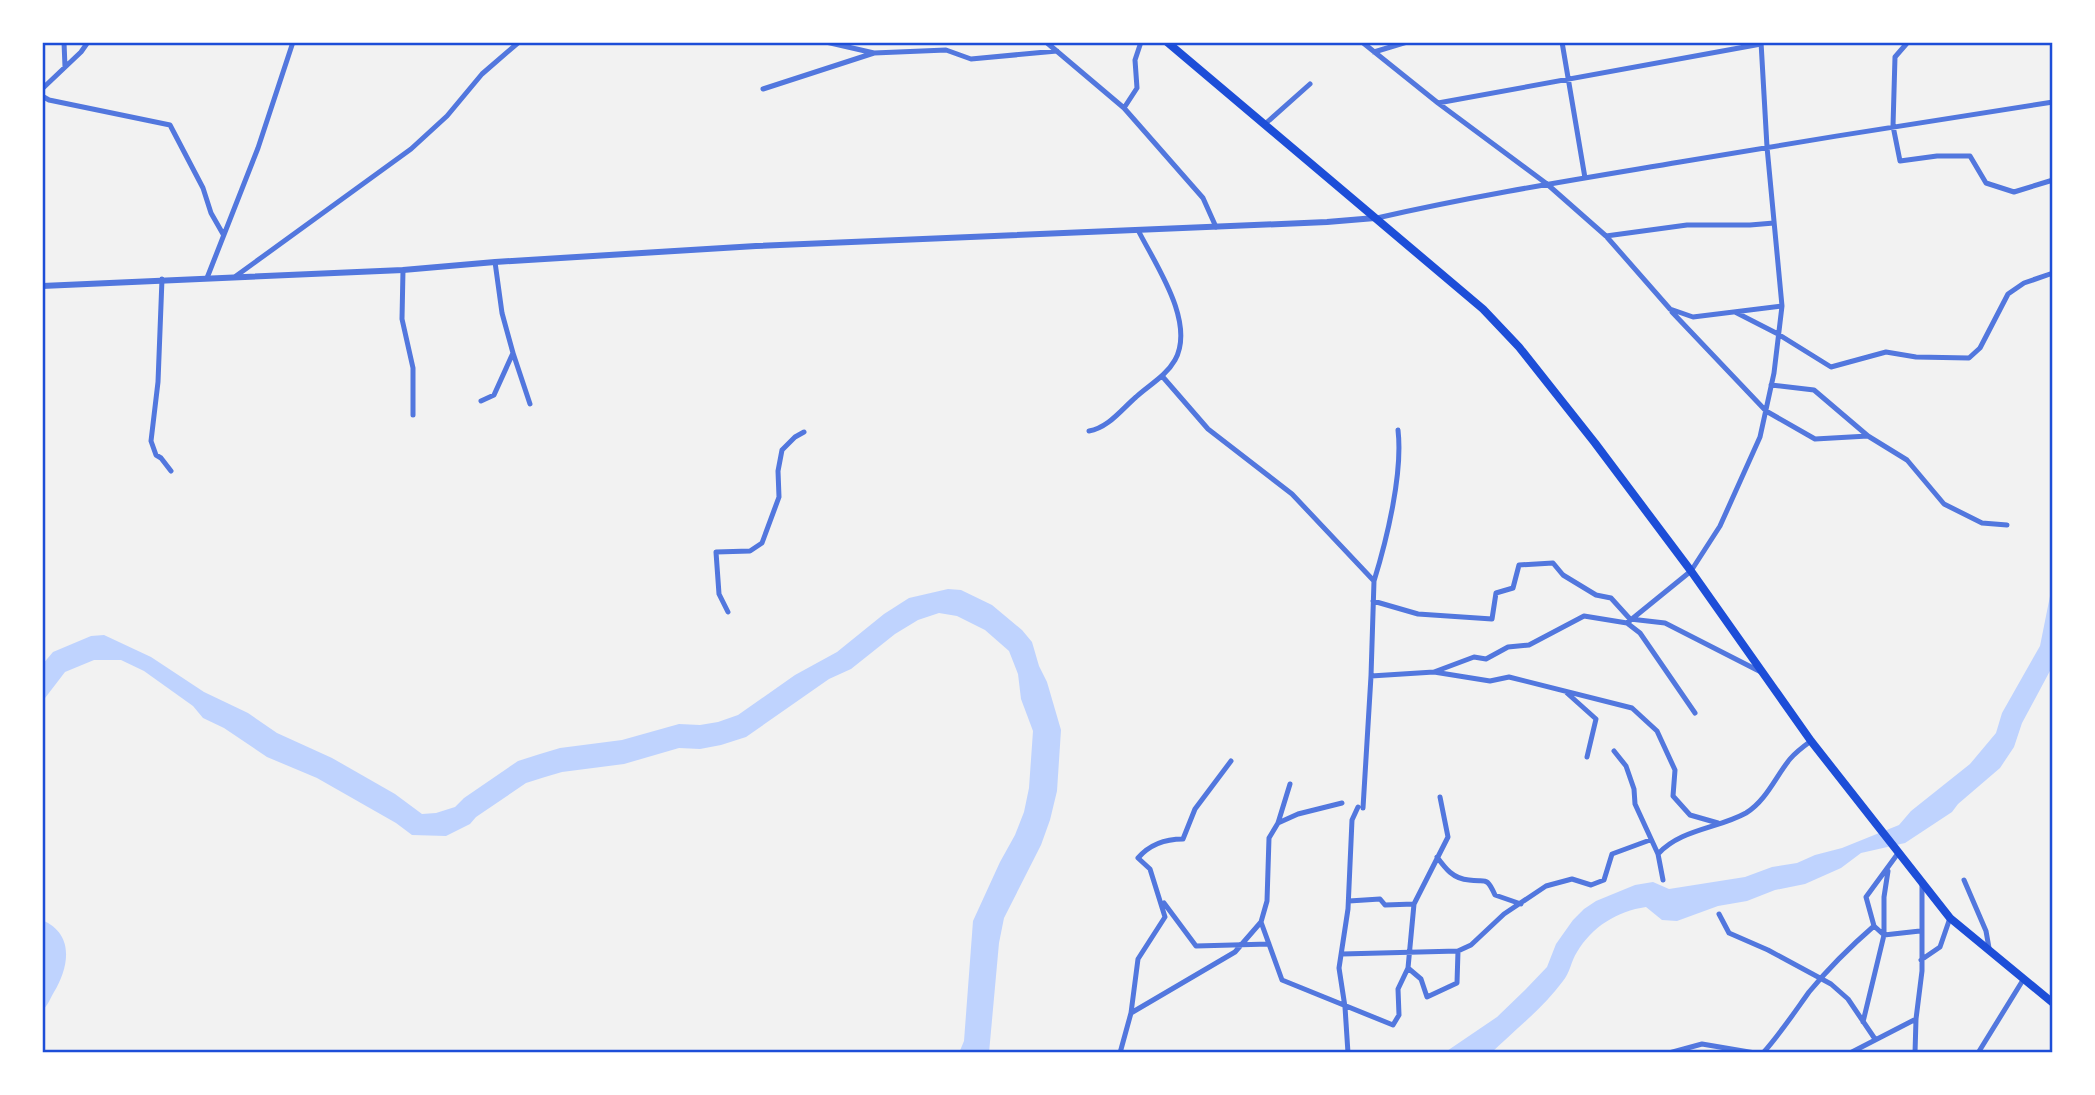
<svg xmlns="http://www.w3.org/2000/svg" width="2095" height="1095" viewBox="0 0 2095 1095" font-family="'Source Sans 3',sans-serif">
  <rect width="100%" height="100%" fill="#f2f2f2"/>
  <path fill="#bfd3fe" d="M 2053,581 L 2053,662 L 2051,669 L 2022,723 L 2014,747 L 2000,768 L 1958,804 L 1952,812 L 1905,843 L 1861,853 L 1841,868 L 1805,884 L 1775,890 L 1747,901 L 1718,906 L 1677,921 L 1662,920 L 1646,907 C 1617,911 1592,927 1577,952 C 1571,961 1570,973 1563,981 C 1543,1008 1515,1030 1491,1053 L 1444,1053 L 1497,1017 L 1525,990 L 1547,967 L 1556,944 L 1573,920 L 1584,909 L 1596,901 L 1635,885 L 1653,882 L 1669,889 L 1745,877 L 1772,867 L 1797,863 L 1815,855 L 1842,848 L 1899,825 L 1911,811 L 1970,764 L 1996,733 L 2002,713 L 2040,646 Z
    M 948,589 L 961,590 L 992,605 L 1022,630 L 1032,642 L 1039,666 L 1047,682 L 1061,730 L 1057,791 L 1050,820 L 1041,845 L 1004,918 L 999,943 L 989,1053 L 959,1053 L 964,1041 L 973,921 L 1000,862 L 1015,835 L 1024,812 L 1029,788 L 1033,731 L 1021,699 L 1018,674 L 1009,651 L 985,630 L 957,616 L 939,613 L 918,620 L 895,634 L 851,669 L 829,679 L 746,737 L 721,745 L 700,749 L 679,748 L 624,764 L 562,772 L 545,777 L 526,783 L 476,817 L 470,824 L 446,836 L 412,835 L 396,823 L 317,778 L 267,757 L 224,728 L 203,718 L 193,706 L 144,671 L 121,660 L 94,660 L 65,672 L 42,702 L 42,665 L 53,652 L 91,636 L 104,635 L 151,657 L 204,692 L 248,713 L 277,733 L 332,758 L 395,794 L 422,814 L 436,813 L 455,807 L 464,798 L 518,761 L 540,754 L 560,748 L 622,740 L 679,724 L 700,725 L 718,722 L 738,715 L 795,675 L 837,652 L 884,614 L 909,598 Z
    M 42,920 C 75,934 69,967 54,992 C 50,999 48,1005 42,1011 Z"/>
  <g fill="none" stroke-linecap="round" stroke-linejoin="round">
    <path stroke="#5277de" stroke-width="5" d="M 64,42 L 65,67
      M 826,42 L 874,53
      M 1046,42 L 1124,108 L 1203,198 L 1216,227
      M 1362,42 L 1438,103 L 1547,184 L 1606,236 L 1670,309 L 1693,317 L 1782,306
      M 1562,42 L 1585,178
      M 1908,42 L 1895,57 L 1893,126 L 1900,161 L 1937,156 L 1970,156 L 1986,183 L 2014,192 L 2053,180
      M 1374,52 L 1407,42
      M 42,89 L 81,52 L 88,42
      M 763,89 L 874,53 L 946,50 L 971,59 L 1057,51
      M 42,96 L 49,100 L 170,125 L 203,188 L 211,213 L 223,234
      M 1438,103 L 1761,44
      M 1124,108 L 1137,88 L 1135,60 L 1141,42
      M 1265,124 L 1310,84
      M 1377,218 C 1477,195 1579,179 1680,162 C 1804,141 1929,121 2053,102
      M 1606,236 L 1687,225 L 1750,225 L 1774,223
      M 403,270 L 402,319 L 413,368 L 413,415
      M 236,276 L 411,149 L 447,116 L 482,74 L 519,42
      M 207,278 L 258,148 L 293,42
      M 162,279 L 158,382 L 151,441 L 156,455 L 161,458 L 171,471
      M 1672,312 L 1766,411 L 1815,439 L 1868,436 L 1907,460 L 1944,504 L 1982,523 L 2007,525
      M 1735,312 L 1778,334 L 1831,367 L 1886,352 L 1916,357 L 1969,358 L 1980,348 L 2008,294 L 2024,283 L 2053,273
      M 513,353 L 530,404
      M 1162,376 L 1208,429 L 1292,494 L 1374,581 L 1371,676 L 1363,808
      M 1771,385 L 1814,390 L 1868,436
      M 481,401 L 494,395 L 513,353 L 502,313 L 495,262
      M 1089,431 C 1108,428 1121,410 1136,397 C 1149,385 1166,376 1175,360 C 1196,322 1155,264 1138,230
      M 1374,581 C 1387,539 1403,473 1398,430
      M 1373,601 L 1418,614 L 1492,619 L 1496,593 L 1513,588 L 1519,565 L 1553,563 L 1563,575 L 1596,595 L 1611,598 L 1630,619 L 1665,623 L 1761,672
      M 728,612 L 719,594 L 716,552 L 750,551 L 762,543 L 779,497 L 778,471 L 782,450 L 795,437 L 804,432
      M 1627,623 L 1691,571 L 1720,526 L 1760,437 L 1774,373 L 1782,306 L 1767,147 L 1761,42
      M 1434,672 L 1490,681 L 1509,677 L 1632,708 L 1657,731 L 1675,770 L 1673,796 L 1690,815 L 1718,823
      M 1371,676 L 1434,672 L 1474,657 L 1486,659 L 1508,647 L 1529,645 L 1584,616 L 1627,623 L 1640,633 L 1695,713
      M 1567,693 L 1596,719 L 1587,757
      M 1614,751 L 1626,766 L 1634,789 L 1635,804 L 1658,854 L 1663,880
      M 1278,823 L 1298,814 L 1342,803
      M 1658,854 C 1681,829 1717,829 1746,813 C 1766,801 1776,776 1790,759 C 1796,752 1804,746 1811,741
      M 1437,857 C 1445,868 1453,879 1469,880 C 1486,883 1486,875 1495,895 L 1521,904
      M 1964,880 L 1986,931 L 1989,948
      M 1349,901 L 1380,899 L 1385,905 L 1414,904
      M 1164,903 L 1196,946 L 1269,944
      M 1719,914 L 1729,933 L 1768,950 L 1831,984 L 1848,999 L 1875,1039
      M 1261,922 L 1282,980 L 1393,1025 L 1399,1015 L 1398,989 L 1408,968 L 1414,904 L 1448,837 L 1440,797
      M 1874,926 L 1884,935 L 1920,931
      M 1342,954 L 1458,951 L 1471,945 L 1504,914 L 1546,886 L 1572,879 L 1591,885 L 1604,880 L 1612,854 L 1650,840
      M 1921,960 L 1940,947 L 1950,918
      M 1408,968 L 1421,979 L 1427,997 L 1457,983 L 1458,951
      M 1131,1013 L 1138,959 L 1165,917 L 1150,869 L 1138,858 C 1150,844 1165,839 1183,839 L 1195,809 L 1231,761
      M 1863,1022 L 1884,935 L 1884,897 L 1888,871
      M 1120,1053 L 1131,1013 L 1235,952 L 1261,922 L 1267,901 L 1269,838 L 1278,823 L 1290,784
      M 1348,1053 L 1345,1007 L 1339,968 L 1348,909 L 1352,820 L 1358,807
      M 1669,1053 L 1702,1044 L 1755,1053
      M 1763,1053 C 1780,1034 1794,1013 1809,992 C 1828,969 1851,946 1874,926 L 1866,897 L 1899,852
      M 1850,1053 L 1916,1019
      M 1915,1053 L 1916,1019 L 1922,971 L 1922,882
      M 1978,1053 L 2023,980"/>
    <path stroke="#5277de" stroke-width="6" d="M 42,286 L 403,270 L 495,262 L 756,246 L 1327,222 L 1375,218"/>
    <path stroke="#1d4ed8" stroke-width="8" d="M 1167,42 L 1483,309 L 1519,347 L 1595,443 L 1691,571 L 1811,741 L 1950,918 L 2053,1003"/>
  </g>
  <rect width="2095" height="1095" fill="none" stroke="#ffffff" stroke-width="88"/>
  <rect x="44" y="44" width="2007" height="1007" fill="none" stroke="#1d4ed8" stroke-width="2.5"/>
</svg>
